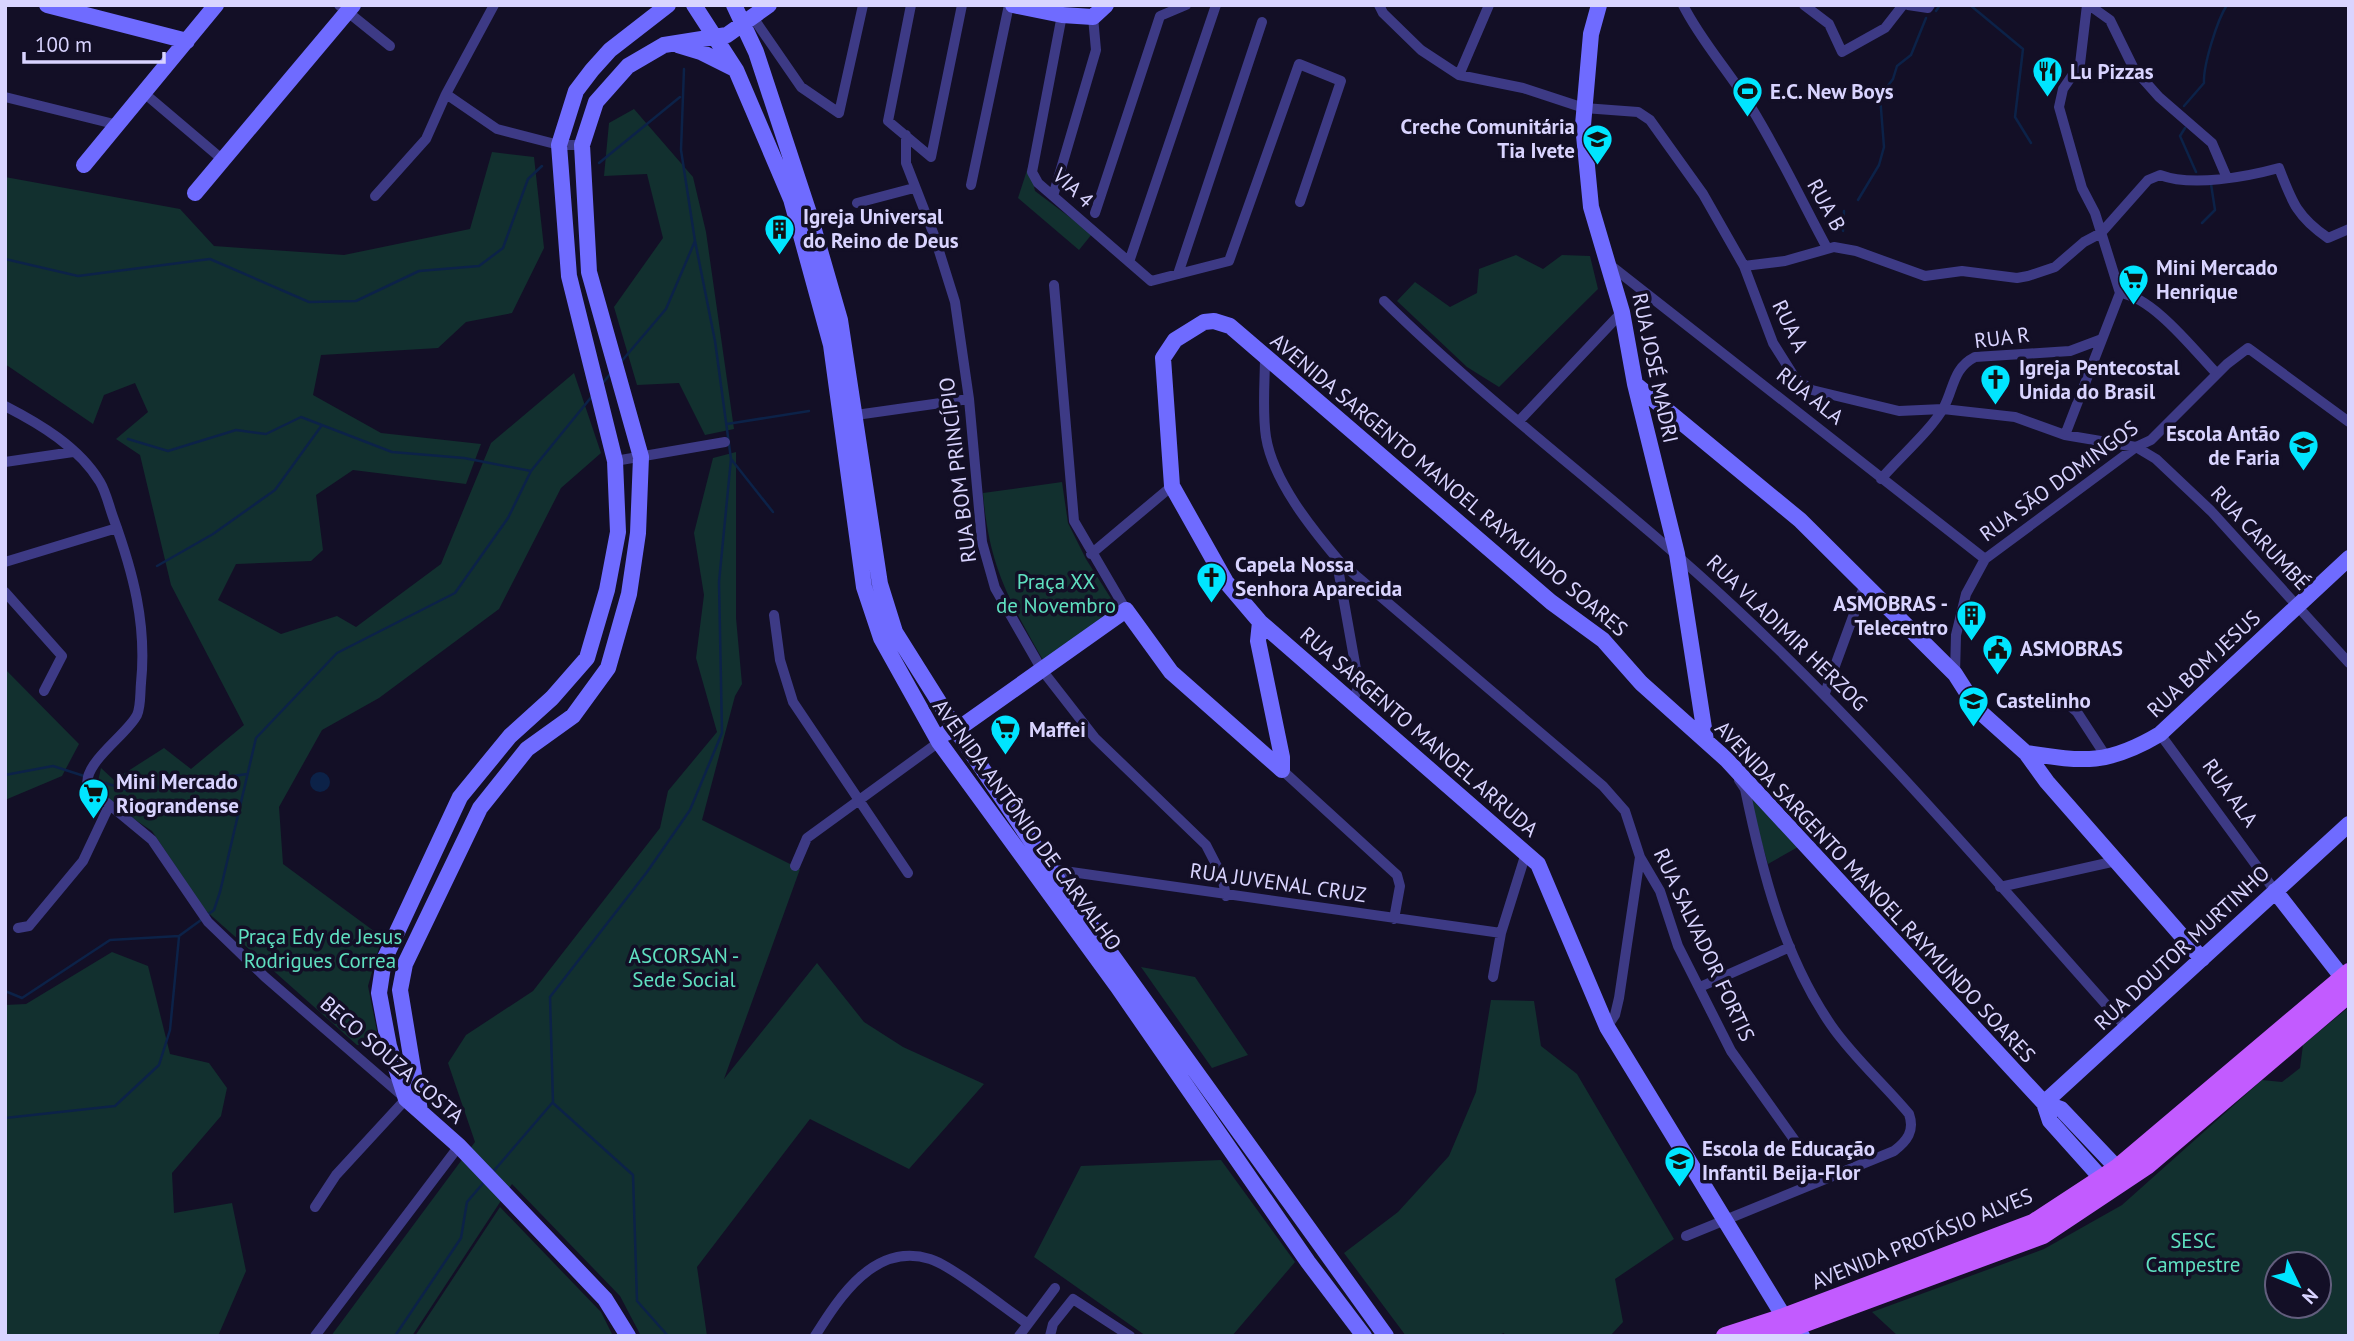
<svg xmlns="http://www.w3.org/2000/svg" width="2354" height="1341" viewBox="0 0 2354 1341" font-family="'PT Sans',sans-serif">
  <rect width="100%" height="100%" fill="#130f26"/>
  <path fill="#12302f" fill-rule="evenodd" d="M 634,109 L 693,177 L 706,232 L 734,429 L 705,435 L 679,383 L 637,385 L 614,307 L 663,238 L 647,174 L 604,176 L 609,123 Z
    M 492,152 L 534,157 L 544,248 L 512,313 L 466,322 L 438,348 L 321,355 L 313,395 L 381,433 L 481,444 L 466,484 L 353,470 L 316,495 L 323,550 L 311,561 L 236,564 L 218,600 L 281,634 L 337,616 L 356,627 L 441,564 L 491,443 L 574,373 L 601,453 L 561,488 L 499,609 L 379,698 L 322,730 L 279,807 L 283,864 L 382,937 L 368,986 L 378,1036 L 370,1045 L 357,1045 L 205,910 L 152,831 L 113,805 L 97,786 L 101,768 L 114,780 L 164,748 L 191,769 L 244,725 L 171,585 L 140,455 L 116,439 L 148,412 L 135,383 L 104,395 L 93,424 L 5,364 L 5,177 L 180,209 L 214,246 L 344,255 L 470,229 Z
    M 1029,164 L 1035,191 L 1092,234 L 1079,250 L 1018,198 Z
    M 1516,255 L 1543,269 L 1562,255 L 1590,256 L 1598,289 L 1499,387 L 1467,367 L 1397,301 L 1415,282 L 1450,307 L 1477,293 L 1479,269 Z
    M 736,452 L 736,618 L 742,684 L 735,696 L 702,820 L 800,869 L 724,1079 L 817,963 L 864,1022 L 903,1047 L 984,1084 L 909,1169 L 810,1119 L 697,1267 L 707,1336 L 641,1336 L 620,1296 L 512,1184 L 412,1336 L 331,1336 L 475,1142 L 448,1063 L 466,1035 L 533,991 L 660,828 L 668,791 L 717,732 L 696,658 L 704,595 L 694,533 L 713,458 Z
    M 1062,482 L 1068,523 L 1086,559 L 1117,608 L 1043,660 C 1008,598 989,566 983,493 Z
    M 5,669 L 79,744 L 62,776 L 5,800 Z
    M 1746,790 L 1798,847 L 1768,864 Z
    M 112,952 L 148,966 L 170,1054 L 209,1063 L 227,1088 L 221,1116 L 172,1173 L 174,1213 L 232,1203 L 246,1271 L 218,1336 L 5,1336 L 5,1005 L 26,1004 Z
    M 1141,967 L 1195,977 L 1248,1055 L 1212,1068 Z
    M 1491,1000 L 1534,1001 L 1541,1046 L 1577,1074 L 1674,1239 L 1615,1279 L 1623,1322 L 1610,1336 L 1505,1336 L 1504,1333 L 1496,1336 L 1406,1336 L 1344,1253 L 1398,1212 L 1449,1156 L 1476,1092 Z
    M 2349,1007 L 2349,1336 L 1898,1336 L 1872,1312 L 2044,1249 L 2122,1205 L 2262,1080 L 2282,1082 L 2300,1068 L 2303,1045 ZM 2277,1264 L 2319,1264 L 2319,1306 L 2277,1306 Z
    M 1221,1160 L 1295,1262 L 1232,1336 L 1146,1336 L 1034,1257 L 1081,1166 Z
    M 500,1207 L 601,1312 L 613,1336 L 415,1336 Z"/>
  <path fill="#0c2248" d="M310 782a10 10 0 1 1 20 0a10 10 0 1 1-20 0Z"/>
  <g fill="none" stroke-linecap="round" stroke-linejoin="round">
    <path stroke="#0c2248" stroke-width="2.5" d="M 1970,5 L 2023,49 L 2015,117 L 2031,143
      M 1936,11 L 1940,5
      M 2184,106 L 2204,83 C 2203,66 2217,20 2227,5
      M 2185,128 L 2180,136 L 2196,172
      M 599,163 L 680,97
      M 1858,200 L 1879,165 L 1884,147 L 1880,96 L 1893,79 L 1897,66 L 1911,55 L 1926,18
      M 2202,223 L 2215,210 L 2211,184
      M 1843,231 L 1844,211
      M 5,259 L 78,276 L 210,259 L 309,302 L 356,301 L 419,271 L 479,266 L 503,248 L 528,179 L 542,166
      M 620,363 L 666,309 L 695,241 L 681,150 L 684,69
      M 602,384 L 611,373
      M 727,424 L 809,411
      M 128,439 L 168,451 L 236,430 L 266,434 L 301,417 L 392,452 L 464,458 L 531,471
      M 731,459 L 773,512
      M 157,566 L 213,534 L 275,490 L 322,425
      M 5,775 L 53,766 L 84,776
      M 90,778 L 130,791 L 247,774
      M 206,916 L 214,910 L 220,892 L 256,738 L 337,653 L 455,593 L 508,518 L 531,471 L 593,395
      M 5,991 L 22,998 L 110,940 L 179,936 L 201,920
      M 553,1103 L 633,1175 L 637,1301 L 668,1336
      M 5,1118 L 115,1106 L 159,1065 L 170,1030 L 179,937
      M 492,1173 L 553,1102 L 550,997 L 647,872 L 690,810 L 722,733 L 719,582 L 731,459 L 715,341 L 695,241
      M 395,1336 L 461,1238 L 467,1202 L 485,1181"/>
    <path stroke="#3d3a85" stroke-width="10" d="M 339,5 L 390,46
      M 911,5 L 888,121 L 931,157 L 962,5
      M 1379,5 L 1383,13 L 1421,50 L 1459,75 L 1523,88 L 1584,108 L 1638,112 L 1650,120 L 1703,194 L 1744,266 L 1773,343 L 1795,378 L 1812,390 L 1899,411 L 1943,409 L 2015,417 L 2065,435 L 2136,447 L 2156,459 L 2211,511 L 2349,663
      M 1683,5 C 1701,41 1728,70 1749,104 C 1778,150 1801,200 1827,248
      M 1804,5 L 1829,24 L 1842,52 L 1885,28 L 1903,5
      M 1908,5 L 1928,8 L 1930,5
      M 2089,5 L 2110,20 L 2134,69 L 2159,97 L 2212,143 L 2227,178
      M 1062,15 L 1032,172 L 1038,183 L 1151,281 L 1229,261 L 1299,64 L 1341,81 L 1300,202
      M 752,16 L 801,87 L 839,113 L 863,5
      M 1459,75 L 1489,5
      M 144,93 L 223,160
      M 446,94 L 497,129 L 559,145 L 582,145
      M 5,97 L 118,125
      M 906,135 L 906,163 L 934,235 L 955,302 L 969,399 L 982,542 L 995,588 L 1042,670 L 1095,738 L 1206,845 L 1222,876 L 1226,896
      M 971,185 L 1009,5
      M 375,196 L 426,139 L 446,94 L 494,5
      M 1053,196 L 1096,50 L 1093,17
      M 857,203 L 914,188
      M 1095,213 L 1160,16 L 1186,5
      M 1129,262 L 1216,5
      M 1610,265 L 1985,559
      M 1744,266 L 1785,261 L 1834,247 L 1856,251 L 1925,276 L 1962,271 L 2017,278 L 2028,276 L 2055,267 L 2084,242 L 2101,233 L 2148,180 L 2160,175 C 2192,187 2246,177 2279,168 C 2292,202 2297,217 2328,238 L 2349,229
      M 1178,274 L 1262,22
      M 1054,285 L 1074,521 L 1126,610
      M 2120,293 C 2153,297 2194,350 2217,374
      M 1384,301 C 1495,410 1621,501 1734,607 C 1875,738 1999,885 2127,1028
      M 1265,355 C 1265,382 1262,411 1266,437 C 1273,481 1312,529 1340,562 L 1603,786 L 1625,811 L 1640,857 L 1660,891 L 1678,946 L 1731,1051 L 1803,1152
      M 5,406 C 40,424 79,447 100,482 C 106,492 109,506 113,517 C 133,572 147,624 141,683 C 140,693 141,706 137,715 C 127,735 81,764 88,787 L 152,840 L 208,922 L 265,977 L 406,1099 L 336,1175 L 315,1207
      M 856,415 L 969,399
      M 1520,420 L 1622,312
      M 2065,435 L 2120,293 L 2095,213 L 2082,188 L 2059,107 L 2063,89 L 2080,64 L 2087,5
      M 615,461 L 725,442
      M 5,462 L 73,452
      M 1881,479 C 1898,459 1933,428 1944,407 C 1954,388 1953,368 1975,357 L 2070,351 L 2102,339
      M 1091,554 L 1172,486
      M 5,562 L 117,528
      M 1340,562 L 1339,574 L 1359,686 L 1352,702
      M 5,592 L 62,656 L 44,691
      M 774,615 L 780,660 L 793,702 L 908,873
      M 1955,674 L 1956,635 L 1966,594 L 1985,559 L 2136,447 L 2151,440 L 2227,364 L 2248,348 L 2349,422
      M 1825,693 L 1865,584
      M 2071,707 L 2077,712 L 2107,758
      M 2160,734 L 2275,891
      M 1282,770 L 1397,875 L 1400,886 L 1394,919
      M 795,866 L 807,838 L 939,742
      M 1050,869 L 1501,933
      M 2000,887 L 2116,861
      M 18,928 L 29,926 L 83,861 L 109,806
      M 1493,977 L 1501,933 L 1526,853
      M 1700,987 L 1790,947
      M 1607,1027 L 1615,1015 L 1619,998 L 1640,857
      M 1686,1236 L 1894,1151 C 1907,1141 1915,1131 1909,1114 C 1884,1084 1853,1057 1831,1025 C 1783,955 1762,871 1745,789 L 1739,780
      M 315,1336 L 459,1146
      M 815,1336 C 840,1296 875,1242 930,1259 C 951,1265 1007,1310 1028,1324
      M 1019,1336 L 1055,1288
      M 1050,1336 L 1053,1324 L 1073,1299 L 1130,1336"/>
    <path stroke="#6f6bff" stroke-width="16" d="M 47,5 L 187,41
      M 694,5 L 736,70 L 791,199 L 831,345 L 864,587 L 881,638 L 939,742 L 1117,986 L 1308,1262 L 1364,1336
      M 734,5 L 756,52 L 810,216 L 840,320 L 880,584 L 895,632 L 961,737 L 1050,869 L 1386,1336
      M 1013,5 L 1062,15 L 1093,17 L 1106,5
      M 1599,5 L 1591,34 L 1583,125 L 1591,207 L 1622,312 L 1635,384 L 1677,554 L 1706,741
      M 678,45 L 701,52 L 735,69
      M 84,165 L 216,5
      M 195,193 L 353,5
      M 1635,384 L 1800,520 L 1955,674 L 1978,710 L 2026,753 L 2047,782 L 2202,959
      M 1260,622 L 1258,641 L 1282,757 L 1282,770
      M 946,733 L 965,724 L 1126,610 L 1171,672 L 1282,770
      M 2026,753 C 2085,762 2108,765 2160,734 L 2349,558
      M 2275,891 L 2342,977
      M 2044,1103 L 2349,824
      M 2044,1103 L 2061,1109 L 2117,1168
      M 420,1111 L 400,990 L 405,964 L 480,808 L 527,749 L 573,716 L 608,668 L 629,594 L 638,533 L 641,457 L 589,272 L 582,145 L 596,102 L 628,66 L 664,45 L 727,35 L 769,5
      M 628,1336 L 605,1299 L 459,1146 L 406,1099 L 389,1046 L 379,993 L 384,960 L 460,797 L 510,736 L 552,698 L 587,658 L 607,590 L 618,532 L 615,461 L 569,276 L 559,145 L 576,91 L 592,70 L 610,50 L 668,5
      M 1802,1336 L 1784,1317 L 1607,1027 L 1538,864 L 1260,622 L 1226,582 L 1172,486 L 1163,358 L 1175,340 L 1204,322 L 1214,321 L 1230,326 L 1551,602 L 1603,640 L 1641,683 L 1727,760 L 2044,1103 L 2050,1121 L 2102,1179"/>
    <path stroke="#c25bff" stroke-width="18" d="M 1725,1336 L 1784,1317 L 2033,1223 L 2117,1168 L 2349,972
      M 1770,1336 L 2043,1235 L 2148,1165 L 2349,994"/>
  </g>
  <defs>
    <symbol id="restaurant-pin" viewBox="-11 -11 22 30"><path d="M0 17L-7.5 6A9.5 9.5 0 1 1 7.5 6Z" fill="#00e5ff" stroke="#130f26"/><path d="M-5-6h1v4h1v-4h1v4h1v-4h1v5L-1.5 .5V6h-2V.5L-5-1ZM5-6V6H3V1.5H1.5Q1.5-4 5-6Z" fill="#111"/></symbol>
    <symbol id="stadium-pin" viewBox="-11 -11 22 30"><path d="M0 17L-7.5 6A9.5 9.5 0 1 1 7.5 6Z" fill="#00e5ff" stroke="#130f26"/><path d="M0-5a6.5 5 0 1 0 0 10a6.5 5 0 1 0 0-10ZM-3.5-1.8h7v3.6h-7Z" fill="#111"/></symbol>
    <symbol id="school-pin" viewBox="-11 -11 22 30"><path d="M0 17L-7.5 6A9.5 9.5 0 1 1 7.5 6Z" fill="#00e5ff" stroke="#130f26"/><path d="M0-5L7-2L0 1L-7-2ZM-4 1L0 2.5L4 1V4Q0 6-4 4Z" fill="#111"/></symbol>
    <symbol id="building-pin" viewBox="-11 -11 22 30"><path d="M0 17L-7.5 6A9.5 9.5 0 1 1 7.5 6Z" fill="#00e5ff" stroke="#130f26"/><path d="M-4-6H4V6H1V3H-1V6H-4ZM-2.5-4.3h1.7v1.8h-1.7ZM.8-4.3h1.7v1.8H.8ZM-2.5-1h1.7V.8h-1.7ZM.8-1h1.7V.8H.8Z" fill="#111"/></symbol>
    <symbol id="supermarket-pin" viewBox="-11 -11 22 30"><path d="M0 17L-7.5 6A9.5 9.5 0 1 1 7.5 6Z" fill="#00e5ff" stroke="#130f26"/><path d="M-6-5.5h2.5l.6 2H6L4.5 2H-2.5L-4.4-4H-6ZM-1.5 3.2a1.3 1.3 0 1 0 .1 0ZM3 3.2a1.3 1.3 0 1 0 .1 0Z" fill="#111"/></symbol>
    <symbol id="church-pin" viewBox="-11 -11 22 30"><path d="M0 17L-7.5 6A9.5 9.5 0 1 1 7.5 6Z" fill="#00e5ff" stroke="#130f26"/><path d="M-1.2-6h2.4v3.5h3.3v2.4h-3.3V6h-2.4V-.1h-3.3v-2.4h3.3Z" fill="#111"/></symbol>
    <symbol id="civic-pin" viewBox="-11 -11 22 30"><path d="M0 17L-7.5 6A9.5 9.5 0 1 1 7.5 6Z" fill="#00e5ff" stroke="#130f26"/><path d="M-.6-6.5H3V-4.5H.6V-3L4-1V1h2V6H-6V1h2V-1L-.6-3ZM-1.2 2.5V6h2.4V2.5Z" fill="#111"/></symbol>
  </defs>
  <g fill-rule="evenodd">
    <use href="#restaurant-pin" x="2030" y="54" width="35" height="47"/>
    <use href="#stadium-pin" x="1730" y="74" width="35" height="47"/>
    <use href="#school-pin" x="1580" y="122" width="35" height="47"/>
    <use href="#building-pin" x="762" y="212" width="35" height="47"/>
    <use href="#supermarket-pin" x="2116" y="262" width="35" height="47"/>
    <use href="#church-pin" x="1978" y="362" width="35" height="47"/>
    <use href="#school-pin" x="2286" y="428" width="35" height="47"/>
    <use href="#church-pin" x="1194" y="560" width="35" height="47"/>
    <use href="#building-pin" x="1954" y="598" width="35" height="47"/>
    <use href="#civic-pin" x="1980" y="632" width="35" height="47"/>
    <use href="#school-pin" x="1956" y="684" width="35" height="47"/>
    <use href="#supermarket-pin" x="988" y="712" width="35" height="47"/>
    <use href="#supermarket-pin" x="76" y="776" width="35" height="47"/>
    <use href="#school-pin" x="1662" y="1144" width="35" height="47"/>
  </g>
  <g text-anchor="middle" stroke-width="7" stroke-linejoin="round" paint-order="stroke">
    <g font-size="21" font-weight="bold" fill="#d9d4ff" stroke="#130f26" text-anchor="start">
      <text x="2070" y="79">Lu Pizzas</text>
      <text x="1770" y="99">E.C. New Boys</text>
      <text x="1575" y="134" text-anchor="end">Creche Comunitária<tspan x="1575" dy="24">Tia Ivete</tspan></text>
      <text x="803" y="224">Igreja Universal<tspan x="803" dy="24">do Reino de Deus</tspan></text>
      <text x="2156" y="275">Mini Mercado<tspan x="2156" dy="24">Henrique</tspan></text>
      <text x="2019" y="375">Igreja Pentecostal<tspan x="2019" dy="24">Unida do Brasil</tspan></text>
      <text x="2280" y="441" text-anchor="end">Escola Antão<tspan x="2280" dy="24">de Faria</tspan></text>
      <text x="1235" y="572">Capela Nossa<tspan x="1235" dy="24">Senhora Aparecida</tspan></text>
      <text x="1948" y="611" text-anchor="end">ASMOBRAS -<tspan x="1948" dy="24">Telecentro</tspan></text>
      <text x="2020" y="656">ASMOBRAS</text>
      <text x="1996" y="708">Castelinho</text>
      <text x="1029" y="737">Maffei</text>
      <text x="116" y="789">Mini Mercado<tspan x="116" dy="24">Riograndense</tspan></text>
      <text x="1702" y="1156">Escola de Educação<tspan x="1702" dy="24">Infantil Beija-Flor</tspan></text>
    </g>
    <g font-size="21" fill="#d9d4ff" stroke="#130f26">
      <text transform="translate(1073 188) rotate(43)" y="7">VIA 4</text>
      <text transform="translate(1826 205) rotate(61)" y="7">RUA B</text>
      <text transform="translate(1790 326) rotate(64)" y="7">RUA A</text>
      <text transform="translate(2002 338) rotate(-7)" y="7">RUA R</text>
      <text transform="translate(1655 368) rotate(78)" y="7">RUA JOSÉ MADRI</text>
      <text transform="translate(1810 396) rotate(38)" y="7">RUA ALA</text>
      <text transform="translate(958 470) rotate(-97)" y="7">RUA BOM PRINCÍPIO</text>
      <text transform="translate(2059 481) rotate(-36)" y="7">RUA SÃO DOMINGOS</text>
      <text transform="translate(1449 485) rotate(40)" y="7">AVENIDA SARGENTO MANOEL RAYMUNDO SOARES</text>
      <text transform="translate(2260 538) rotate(47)" y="7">RUA CARUMBÉ</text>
      <text transform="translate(1787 633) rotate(44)" y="7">RUA VLADIMIR HERZOG</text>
      <text transform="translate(2204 664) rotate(-43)" y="7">RUA BOM JESUS</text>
      <text transform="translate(1419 732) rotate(41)" y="7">RUA SARGENTO MANOEL ARRUDA</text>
      <text transform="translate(2230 793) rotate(54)" y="7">RUA ALA</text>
      <text transform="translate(1027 825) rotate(54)" y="7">AVENIDA ANTÔNIO DE CARVALHO</text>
      <text transform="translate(1278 883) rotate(8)" y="7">RUA JUVENAL CRUZ</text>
      <text transform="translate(1875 892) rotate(47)" y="7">AVENIDA SARGENTO MANOEL RAYMUNDO SOARES</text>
      <text transform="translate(1704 945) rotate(65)" y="7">RUA SALVADOR FORTIS</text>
      <text transform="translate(2182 948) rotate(-43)" y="7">RUA DOUTOR MURTINHO</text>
      <text transform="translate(392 1060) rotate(41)" y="7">BECO SOUZA COSTA</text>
      <text transform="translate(1922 1239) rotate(-22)" y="7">AVENIDA PROTÁSIO ALVES</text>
    </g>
    <g font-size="21" fill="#5fe0c0" stroke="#130f26">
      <text x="1056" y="589">Praça XX<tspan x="1056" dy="24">de Novembro</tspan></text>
      <text x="320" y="944">Praça Edy de Jesus<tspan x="320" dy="24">Rodrigues Correa</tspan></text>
      <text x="684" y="963">ASCORSAN -<tspan x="684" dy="24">Sede Social</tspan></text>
      <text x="2193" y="1248">SESC<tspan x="2193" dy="24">Campestre</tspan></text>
    </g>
  </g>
  <rect width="2354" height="1341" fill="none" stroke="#d9d4ff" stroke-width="14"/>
  <g transform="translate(2298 1285) rotate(133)"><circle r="33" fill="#130f26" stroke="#625e7d" stroke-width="2"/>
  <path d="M0-5L12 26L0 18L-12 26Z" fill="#00e5ff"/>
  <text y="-10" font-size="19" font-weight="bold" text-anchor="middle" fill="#d9d4ff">N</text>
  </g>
  <path d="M24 52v10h140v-10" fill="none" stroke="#d9d4ff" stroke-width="3.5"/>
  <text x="35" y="52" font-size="21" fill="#d9d4ff" stroke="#130f26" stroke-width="5" paint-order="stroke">100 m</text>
</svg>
